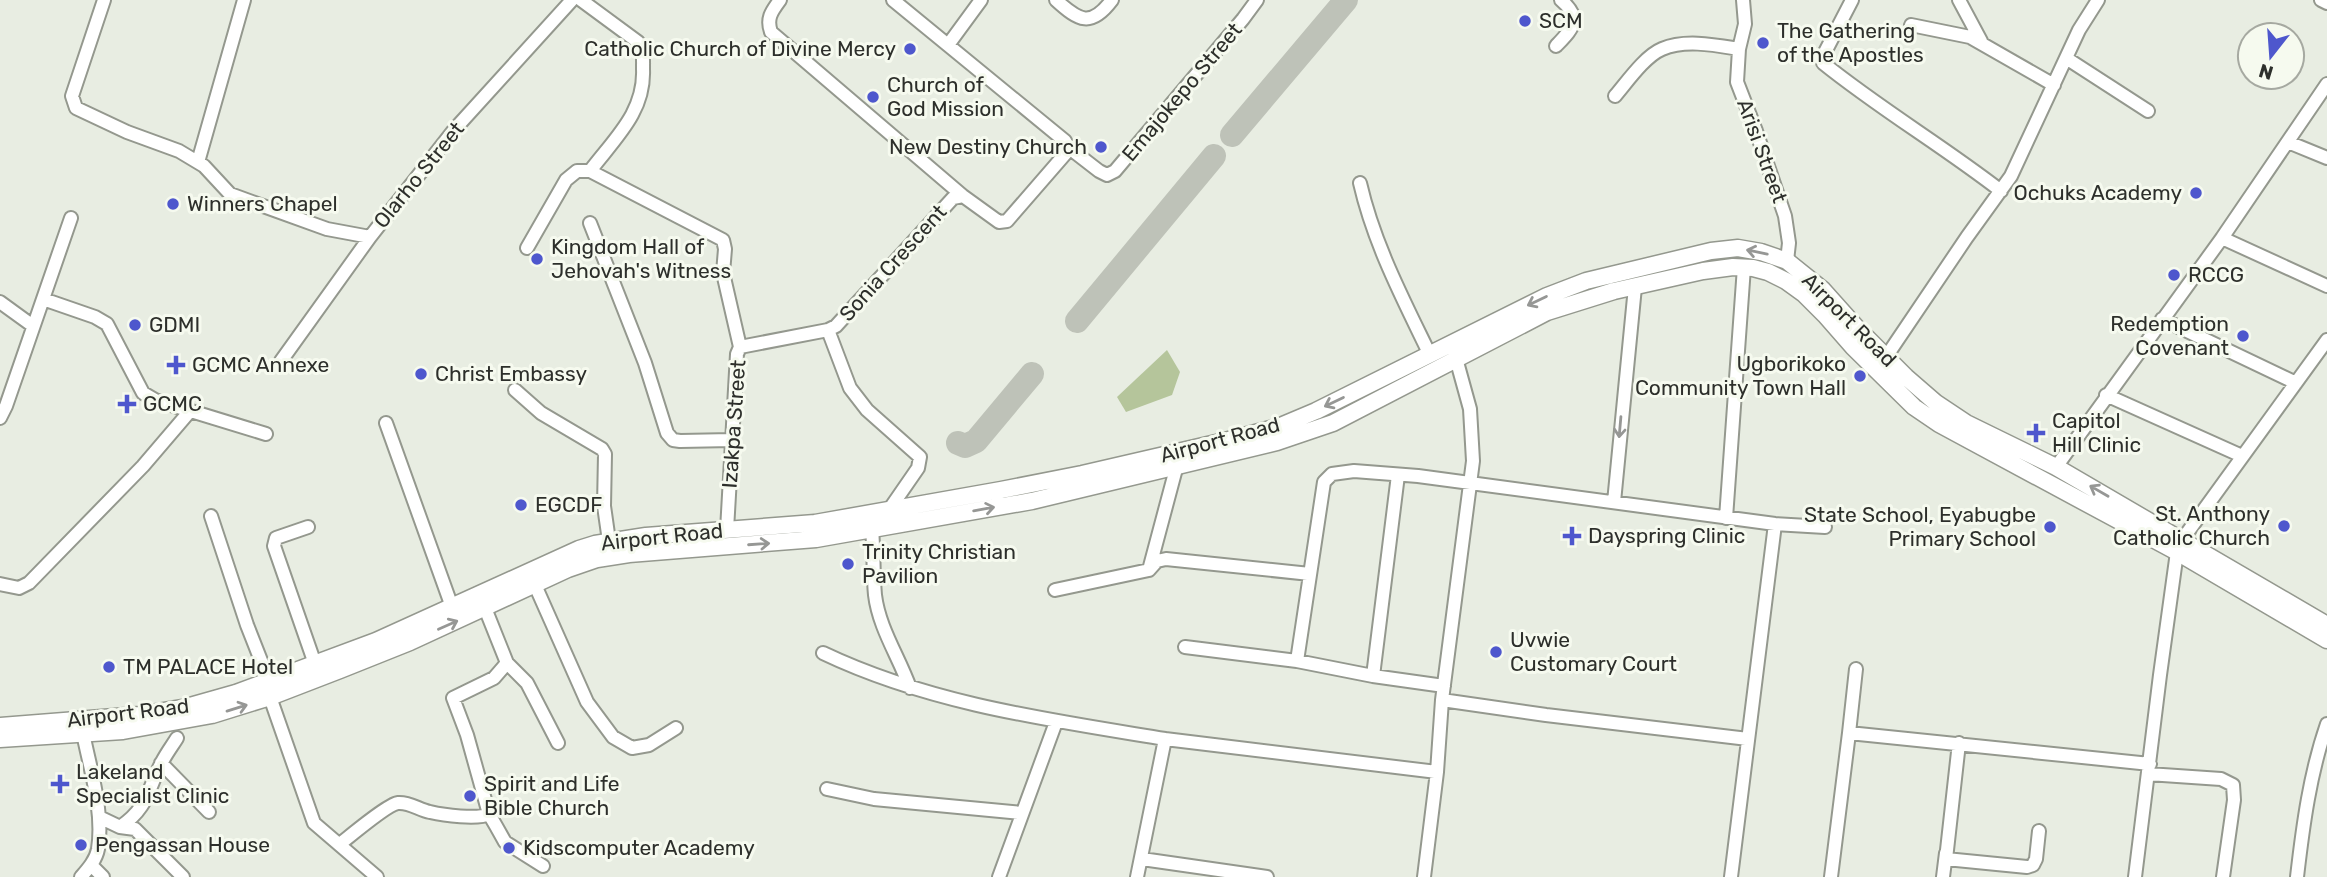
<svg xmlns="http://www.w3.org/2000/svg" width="2327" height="877" viewBox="0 0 2327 877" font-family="Rubik,sans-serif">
  <rect width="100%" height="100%" fill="#e8ede2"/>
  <path fill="#b5c59b" d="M 1167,350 L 1180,372 L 1172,395 L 1126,412 L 1117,397 Z"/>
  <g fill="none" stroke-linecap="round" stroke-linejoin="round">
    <path stroke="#bec2b8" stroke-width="24" d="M 1232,135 L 1346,0
      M 1077,321 L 1214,156
      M 958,443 L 965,446 L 976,441 L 1032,374"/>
    <defs>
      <path id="minor" d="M 104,0 L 72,96 L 76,108 L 127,132 L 179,151 L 204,166 L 230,194 L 327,229 L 370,237
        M 581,0 L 638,42 C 644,50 643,59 643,69 C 645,112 615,138 590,171
        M 780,0 C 772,11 766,18 771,32 L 963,196 L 999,222 L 1007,221 L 1066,153 L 1068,147 L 1065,141 L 893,0
        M 1056,0 C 1079,21 1091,28 1112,0
        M 1743,0 L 1745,24 L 1739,49 L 1737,82 L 1756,131 L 1785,216 L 1789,243 L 1787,261
        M 1852,0 L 1823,56 L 1823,63 C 1880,109 1943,146 2001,191
        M 1959,0 L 1981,41
        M 2321,0 L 2327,3
        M 1911,25 L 1970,37 L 2054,85
        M 948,45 L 981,0
        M 1556,46 C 1573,28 1583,19 1561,0
        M 2066,58 L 2148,111
        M 1615,96 C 1627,82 1645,56 1662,49 C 1685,39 1715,45 1739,49
        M 2288,142 L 2327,158
        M 1068,147 L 1099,171 L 1107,175 L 1115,171 L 1243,19 L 1257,0
        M 198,162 L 244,0
        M 1360,183 C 1374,244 1403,299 1430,355
        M 590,223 L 645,363 L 667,433 L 673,440 L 680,441 L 732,440
        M 2222,238 L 2327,286
        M 527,248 L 566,180 L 577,171 L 590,171 L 723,240 L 725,249 L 723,273 L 740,347 L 737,354 L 727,530
        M 43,299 L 95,317 L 107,324 L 143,393 L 155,400 L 266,434
        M 0,302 L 33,326
        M 2162,319 L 2296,383
        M 828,330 L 850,388 L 867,410 L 920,457 L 918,468 L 889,510
        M 740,347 L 828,330 L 836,326 L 953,198 L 963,196
        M 1886,357 L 1967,237 L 2011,176 L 2079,30 L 2098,0
        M 281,361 L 370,237 L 454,130 L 572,0
        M 515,390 L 541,413 L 602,449 L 605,454 L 604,506 L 609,541
        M 2106,395 L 2242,456
        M 0,418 L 6,406 L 71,218
        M 386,423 L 452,607
        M 2056,467 L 2222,238 L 2327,84
        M 1614,502 L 1635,287
        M 211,516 L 247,625 L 269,681
        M 1726,518 L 1744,267
        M 308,527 L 276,538 L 274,546 L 315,664
        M 872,529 C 874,551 873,574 875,595 C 879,628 899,657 910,688
        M 2182,540 L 2327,340
        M 1149,570 L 1177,465
        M 0,584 L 19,588 L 29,583 L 143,466 L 190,411
        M 535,585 L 587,702 L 613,737 L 632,748 L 649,745 L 676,728
        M 1055,590 L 1149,570 L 1157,561 L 1166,559 L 1310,574
        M 485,608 L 507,663 L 494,678 L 453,698 L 467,735 L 489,814 L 496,826 L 505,842 L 543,866
        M 1185,647 L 1297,661
        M 823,653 C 930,704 1049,720 1165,739 L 1137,877
        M 507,663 L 527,683 L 558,743
        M 1373,676 L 1398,475
        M 1444,686 L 1373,676 L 1297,661 L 1324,482 L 1332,474 L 1354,471 L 1418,476 L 1775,524 L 1825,527
        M 270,697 L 314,823 L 377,877
        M 1442,700 L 1546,715 L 1748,739
        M 1849,733 L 1856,669
        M 1165,739 L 1437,772
        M 1959,743 L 1946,859 L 2027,867 L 2033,865 L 2036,859 L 2039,831
        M 161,763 L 209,812
        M 2148,774 L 2221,779 L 2233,785 L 2234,800 L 2223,877
        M 827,789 L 874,799 L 1022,813
        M 99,817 L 120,827 L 135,829 L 183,877
        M 120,827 C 149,807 147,790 162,762 C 166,754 172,746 177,738
        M 340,844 C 350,836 388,804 398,803 C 410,802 419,810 430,812 C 443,815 478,820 489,814
        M 1142,859 L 1267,877
        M 91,865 L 103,877
        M 81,877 C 88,869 96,860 98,849 C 104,811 90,769 83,733
        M 999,877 L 1056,722
        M 1424,877 L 1437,772 L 1442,700 L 1473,461 L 1470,409 L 1454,351
        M 1731,877 L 1775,524
        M 1831,877 L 1849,733 L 2150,764
        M 1943,877 L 1946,853
        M 2135,877 L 2160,675 L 2177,552
        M 2297,877 C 2303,825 2310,773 2327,724"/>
      <path id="major" d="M 0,726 L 140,715 L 183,708 L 236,693 L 376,641 L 579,549 L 595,544 L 646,536 L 815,523 L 1001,490 L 1082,474 L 1225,441 L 1278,427 L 1316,411 L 1547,296 L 1586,281 L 1711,251 L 1738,248 L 1761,252 L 1787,261 L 1823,290 L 1857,328 L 1906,377 L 1936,403 L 1966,423 L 2056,467 L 2327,625
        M 0,739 L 123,731 L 212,715 L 270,697 L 340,670 L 410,642 L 568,569 L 597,559 L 629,554 L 816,539 L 1032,501 L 1277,442 L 1333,423 L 1547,312 L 1614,291 L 1703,271 L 1733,267 L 1753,268 L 1768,272 L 1786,281 L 1804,294 L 1825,315 L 1853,347 L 1914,407 L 1939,424 L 2177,552 L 2327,640"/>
    </defs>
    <use href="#minor" stroke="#94988e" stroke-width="16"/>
    <use href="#major" stroke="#94988e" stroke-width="19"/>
    <use href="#minor" stroke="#fff" stroke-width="12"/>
    <use href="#major" stroke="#fff" stroke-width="16"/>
  </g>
  <defs><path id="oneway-shaft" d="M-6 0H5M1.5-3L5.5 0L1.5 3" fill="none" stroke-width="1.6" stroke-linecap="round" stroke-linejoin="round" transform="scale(1.75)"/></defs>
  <g stroke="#969795">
    <use href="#oneway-shaft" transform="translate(1757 252) rotate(-168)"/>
    <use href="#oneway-shaft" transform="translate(1537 301) rotate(154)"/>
    <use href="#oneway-shaft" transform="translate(1334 402) rotate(154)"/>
    <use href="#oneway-shaft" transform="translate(1620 427) rotate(95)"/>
    <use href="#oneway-shaft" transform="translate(2099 491) rotate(-150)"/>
    <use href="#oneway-shaft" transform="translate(984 509) rotate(-10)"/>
    <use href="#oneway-shaft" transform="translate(759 544) rotate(-4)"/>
    <use href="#oneway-shaft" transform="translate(448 625) rotate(-24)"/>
    <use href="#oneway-shaft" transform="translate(237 708) rotate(-17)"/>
  </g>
  <g fill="#4e57cd" stroke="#f6faef" stroke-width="2.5">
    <circle cx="1525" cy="21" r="7"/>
    <circle cx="1763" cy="43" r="7"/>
    <circle cx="910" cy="49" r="7"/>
    <circle cx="873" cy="97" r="7"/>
    <circle cx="1101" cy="147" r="7"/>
    <circle cx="2196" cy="193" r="7"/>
    <circle cx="173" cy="204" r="7"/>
    <circle cx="537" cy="259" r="7"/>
    <circle cx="2174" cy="275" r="7"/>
    <circle cx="135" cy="325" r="7"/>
    <circle cx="2243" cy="336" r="7"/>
    <path d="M172.5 354.5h7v7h7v7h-7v7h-7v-7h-7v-7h7z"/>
    <circle cx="421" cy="374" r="7"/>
    <circle cx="1860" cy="376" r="7"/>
    <path d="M123.5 393.5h7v7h7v7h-7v7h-7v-7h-7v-7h7z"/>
    <path d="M2032.5 422.5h7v7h7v7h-7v7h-7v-7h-7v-7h7z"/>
    <circle cx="521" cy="505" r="7"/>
    <circle cx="2284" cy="526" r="7"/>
    <circle cx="2050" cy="527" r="7"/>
    <path d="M1568.5 525.5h7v7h7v7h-7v7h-7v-7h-7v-7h7z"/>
    <circle cx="848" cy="564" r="7"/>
    <circle cx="1496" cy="652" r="7"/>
    <circle cx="109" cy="667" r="7"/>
    <path d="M56.5 773.5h7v7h7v7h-7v7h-7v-7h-7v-7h7z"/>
    <circle cx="470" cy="796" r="7"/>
    <circle cx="81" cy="845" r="7"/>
    <circle cx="509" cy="848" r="7"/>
  </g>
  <g text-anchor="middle" stroke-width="6" stroke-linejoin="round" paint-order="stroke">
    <g font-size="21" fill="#2d2f2b" stroke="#f6faef" text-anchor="start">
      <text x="1539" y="28">SCM</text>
      <text x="1777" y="38">The Gathering<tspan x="1777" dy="24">of the Apostles</tspan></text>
      <text x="896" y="56" text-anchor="end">Catholic Church of Divine Mercy</text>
      <text x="887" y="92">Church of<tspan x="887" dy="24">God Mission</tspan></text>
      <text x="1087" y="154" text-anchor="end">New Destiny Church</text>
      <text x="2182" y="200" text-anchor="end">Ochuks Academy</text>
      <text x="187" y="211">Winners Chapel</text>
      <text x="551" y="254">Kingdom Hall of<tspan x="551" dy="24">Jehovah's Witness</tspan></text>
      <text x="2188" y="282">RCCG</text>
      <text x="2229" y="331" text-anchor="end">Redemption<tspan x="2229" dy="24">Covenant</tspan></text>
      <text x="149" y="332">GDMI</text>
      <text x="1846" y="371" text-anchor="end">Ugborikoko<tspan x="1846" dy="24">Community Town Hall</tspan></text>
      <text x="192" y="372">GCMC Annexe</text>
      <text x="435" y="381">Christ Embassy</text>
      <text x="143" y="411">GCMC</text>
      <text x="2052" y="428">Capitol<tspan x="2052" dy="24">Hill Clinic</tspan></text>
      <text x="535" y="512">EGCDF</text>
      <text x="2270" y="521" text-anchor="end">St. Anthony<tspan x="2270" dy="24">Catholic Church</tspan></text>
      <text x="2036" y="522" text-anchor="end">State School, Eyabugbe<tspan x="2036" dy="24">Primary School</tspan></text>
      <text x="1588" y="543">Dayspring Clinic</text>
      <text x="862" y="559">Trinity Christian<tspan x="862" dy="24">Pavilion</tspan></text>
      <text x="1510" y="647">Uvwie<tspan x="1510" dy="24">Customary Court</tspan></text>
      <text x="123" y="674">TM PALACE Hotel</text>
      <text x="76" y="779">Lakeland<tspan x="76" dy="24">Specialist Clinic</tspan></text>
      <text x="484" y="791">Spirit and Life<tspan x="484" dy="24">Bible Church</tspan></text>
      <text x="95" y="852">Pengassan House</text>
      <text x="523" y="855">Kidscomputer Academy</text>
    </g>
    <g font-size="21" fill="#2d2f2b" stroke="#f6faef">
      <text transform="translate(1182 92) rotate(-50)" y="7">Emajokepo Street</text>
      <text transform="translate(1762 151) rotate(70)" y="7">Arisi Street</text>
      <text transform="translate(419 175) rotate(-51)" y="7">Olarho Street</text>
      <text transform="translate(893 263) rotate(-48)" y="7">Sonia Crescent</text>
      <text transform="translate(1849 320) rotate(45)" y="7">Airport Road</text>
      <text transform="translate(734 424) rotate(-86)" y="7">Izakpa Street</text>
      <text transform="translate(1220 440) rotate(-15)" y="7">Airport Road</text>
      <text transform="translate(662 537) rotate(-6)" y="7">Airport Road</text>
      <text transform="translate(128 713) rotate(-7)" y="7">Airport Road</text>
    </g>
  </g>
  <g transform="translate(2271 56) rotate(197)"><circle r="33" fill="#f6faef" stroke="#a6a9a1" stroke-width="2"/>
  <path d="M0-5L12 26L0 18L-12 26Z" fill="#4e57cd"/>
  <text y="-10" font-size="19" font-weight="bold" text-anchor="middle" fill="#2d2f2b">N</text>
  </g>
</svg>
